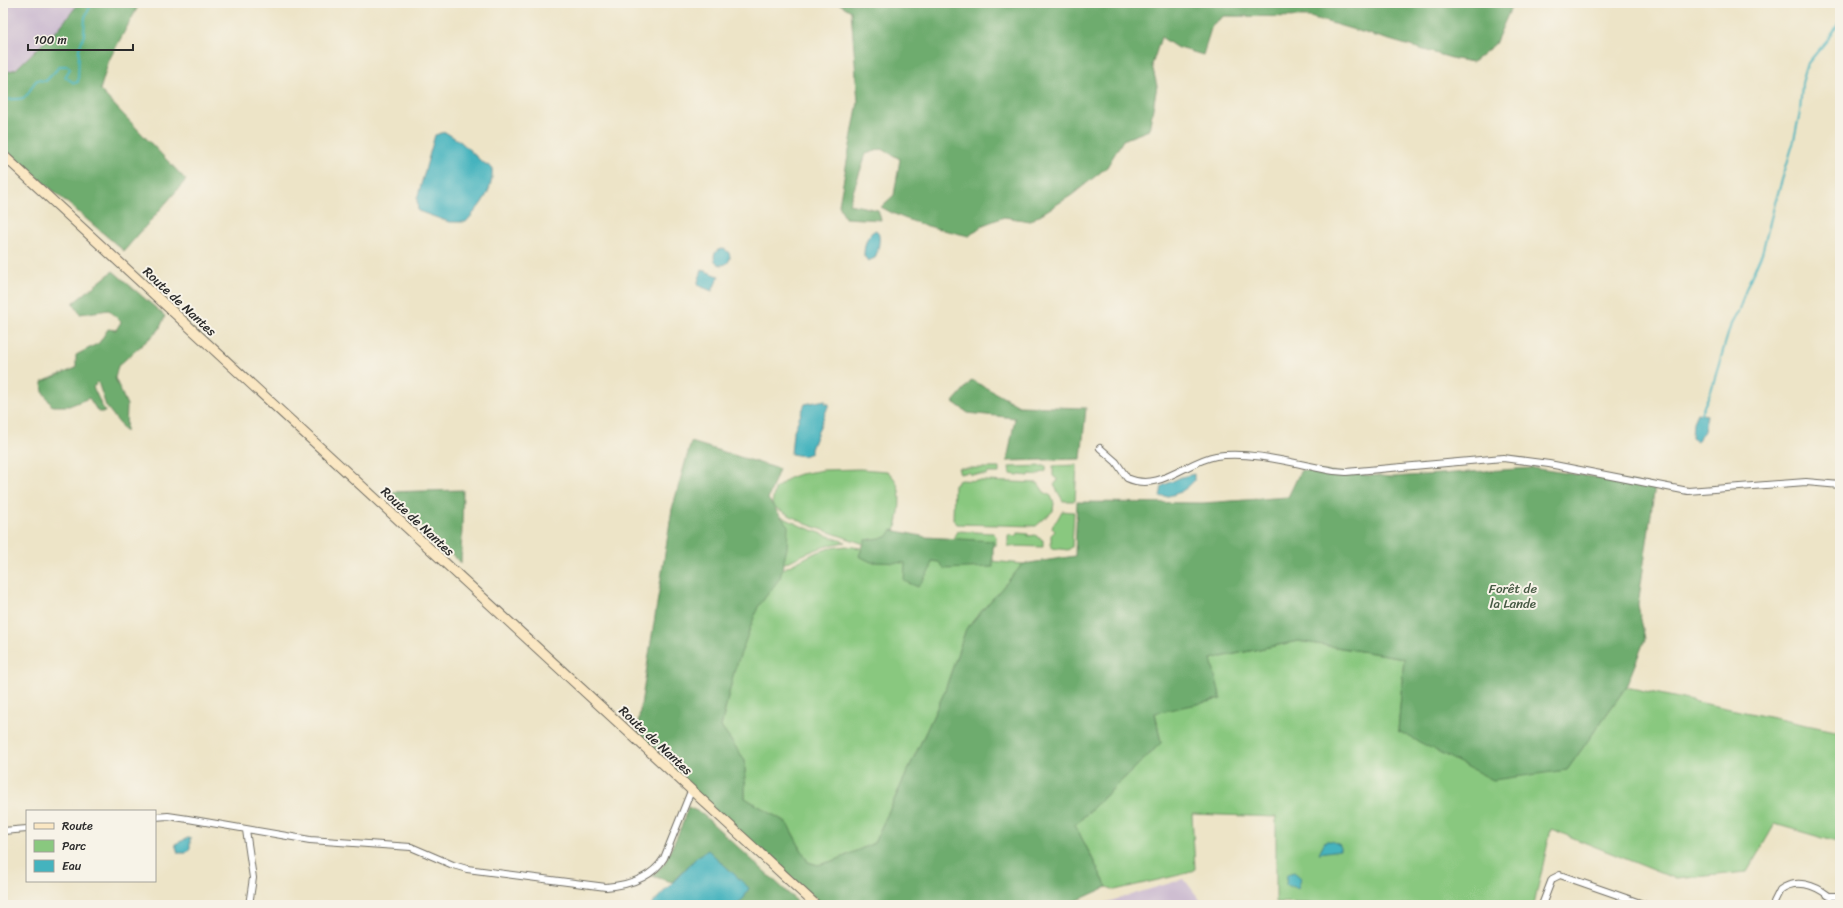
<svg xmlns="http://www.w3.org/2000/svg" width="1843" height="908" viewBox="0 0 1843 908" font-family="Sriracha,sans-serif">
  <rect width="100%" height="100%" fill="#f7f3e8"/>
  <filter id="ink" filterUnits="userSpaceOnUse"><feTurbulence type="fractalNoise" baseFrequency=".025" numOctaves="2"/><feDisplacementMap in="SourceGraphic" scale="8" xChannelSelector="R" yChannelSelector="G"/><feConvolveMatrix kernelMatrix="1 2 1 2 8 2 1 2 1" color-interpolation-filters="sRGB"/></filter>
  <filter id="wash" filterUnits="userSpaceOnUse"><feTurbulence type="fractalNoise" baseFrequency=".012" numOctaves="4" result="noise"/><feDisplacementMap in="SourceGraphic" scale="16" xChannelSelector="R" yChannelSelector="G"/><feGaussianBlur stdDeviation="0.9" result="paint"/><feColorMatrix in="noise" values="0 0 0 0 0 0 0 0 0 0 0 0 0 0 0 0 0 1.4 0 .05"/><feComposite in="paint" operator="in"/></filter>
  <g filter="url(#wash)">
    <rect width="100%" height="100%" fill="#ede4c7"/>
    <path fill="#cebed1" d="M 3,3 L 91,3 L 3,104 Z
      M 1184,879 L 1204,905 L 1099,905 L 1107,902 Z"/>
    <path fill="#89c87f" stroke="#5a7a55" d="M 1077,465 L 1075,501 L 1063,501 L 1054,485 L 1058,480 L 1053,476 L 1053,466 Z
      M 1046,466 L 1046,471 L 1036,475 L 1030,474 L 1029,476 L 1010,474 L 1009,467 Z
      M 958,468 L 999,468 L 999,473 L 987,473 L 986,475 L 969,474 L 969,472 L 960,474 Z
      M 860,469 L 887,471 C 907,486 899,515 894,536 L 876,544 L 861,543 L 806,524 L 774,507 L 772,503 L 775,489 L 789,478 L 800,474 L 823,470 Z
      M 959,480 L 1038,483 L 1044,492 L 1051,496 L 1054,503 L 1053,511 L 1036,526 L 957,524 L 953,519 L 954,484 L 957,484 Z
      M 1062,511 L 1074,512 L 1072,547 L 1068,550 L 1051,548 L 1051,535 L 1055,531 L 1052,528 L 1053,524 L 1057,520 Z
      M 776,514 L 801,526 L 845,542 C 817,546 792,560 767,572 Z
      M 958,531 L 993,533 L 996,536 L 996,545 L 955,542 L 955,534 Z
      M 1018,533 L 1028,534 L 1028,536 L 1036,535 L 1037,537 L 1043,540 L 1043,547 L 1008,546 L 1008,535 L 1017,536 Z
      M 846,546 L 875,550 L 1023,564 L 966,629 L 944,693 L 874,843 L 836,860 L 818,865 L 808,862 L 787,823 L 745,798 L 745,760 L 721,727 L 734,672 L 741,622 L 779,571 L 815,553 L 830,548 Z
      M 1298,641 L 1404,658 L 1398,731 L 1567,770 L 1626,687 L 1840,732 L 1840,843 L 1775,824 L 1747,872 L 1676,879 L 1551,829 L 1534,905 L 1345,905 L 1276,902 L 1276,817 L 1192,814 L 1195,869 L 1188,873 L 1115,890 L 1107,887 L 1075,825 L 1161,743 L 1155,712 L 1221,699 L 1211,659 Z"/>
    <path fill="#6eac6e" stroke="#4c6c4c" d="M 79,3 L 140,3 L 109,60 L 100,90 L 186,180 L 124,251 L 3,148 L 3,73 L 16,69 L 59,28 Z
      M 838,3 L 1513,3 L 1495,44 L 1473,62 L 1455,59 L 1310,17 L 1224,16 L 1212,25 L 1203,55 L 1176,47 L 1161,37 L 1152,65 L 1157,86 L 1149,130 L 1123,140 L 1107,167 L 1072,195 L 1030,221 L 1004,217 L 983,225 L 969,236 C 939,229 908,223 881,207 L 894,195 L 900,159 L 882,149 L 866,154 L 849,204 L 878,210 L 881,220 L 845,218 L 839,205 L 858,102 L 851,11 Z
      M 113,271 L 165,316 L 159,330 L 118,366 L 115,378 L 127,405 L 126,432 L 106,406 L 98,382 L 93,387 L 105,412 L 98,412 L 89,398 L 69,406 L 52,406 L 43,392 L 42,382 L 76,368 L 76,355 L 99,343 L 108,329 L 116,330 L 121,322 L 109,310 L 80,314 L 73,303 Z
      M 972,380 L 1019,406 L 1086,408 L 1081,459 L 1007,461 L 1015,418 L 968,413 L 953,402 Z
      M 691,442 L 779,469 L 768,499 L 788,526 L 787,548 L 780,578 L 758,607 L 734,672 L 721,727 L 745,760 L 745,798 L 787,823 L 808,862 L 818,865 L 836,860 L 874,843 L 944,693 L 966,629 L 1023,564 L 1075,556 L 1077,502 L 1203,503 L 1288,497 L 1301,470 L 1393,477 L 1532,468 L 1655,486 L 1638,605 L 1645,639 L 1626,687 L 1567,770 L 1493,780 L 1398,731 L 1404,658 L 1298,641 L 1211,659 L 1221,699 L 1155,713 L 1161,743 L 1075,825 L 1107,887 L 1067,905 L 823,905 L 688,788 L 637,730 L 672,509 Z
      M 463,490 L 461,563 L 383,492 Z
      M 892,530 L 926,537 L 993,541 L 993,567 L 944,569 L 939,562 L 932,561 L 931,568 L 918,587 L 904,581 L 905,563 L 871,562 L 859,556 L 865,540 L 887,537 Z
      M 688,807 L 701,813 L 800,904 L 736,905 L 744,898 L 697,857 L 672,882 L 652,876 L 664,864 L 681,828 Z"/>
    <path fill="#44b3be" stroke="#386f74" d="M 445,132 L 461,142 L 481,161 L 492,168 C 494,191 480,206 466,222 L 449,222 L 418,211 L 417,199 L 435,135 Z
      M 876,230 L 878,232 C 881,240 878,250 875,258 L 868,261 L 864,256 C 864,247 866,234 876,230 Z
      M714 257a8 8 0 1 1 16 0a8 8 0 1 1-16 0Z
      M 702,270 L 719,276 L 712,291 L 697,285 Z
      M 825,400 L 825,403 L 829,404 L 811,449 L 811,453 L 803,456 L 791,454 L 793,433 L 805,404 Z
      M 1697,413 L 1707,415 L 1704,431 L 1697,442 L 1692,438 L 1693,422 Z
      M 1194,474 L 1194,481 C 1184,492 1174,496 1160,497 L 1162,486 L 1181,477 Z
      M 190,837 L 190,848 L 186,853 L 178,853 L 175,844 Z
      M 1325,841 L 1332,841 L 1340,845 L 1340,850 L 1319,853 Z
      M 708,850 L 749,888 L 744,898 L 736,905 L 651,905 L 697,857 Z
      M 1294,872 L 1301,878 L 1298,888 L 1286,885 L 1287,874 Z"/>
    <g fill="none" stroke-linecap="round" stroke-linejoin="round">
      <path stroke="#44b3be" stroke-width="2" d="M 3,101 C 9,98 17,100 23,98 C 30,95 31,85 37,80 L 46,81 L 60,66 L 68,66 L 70,69 L 65,77 L 74,83 L 78,82 L 79,49 L 84,35 L 85,17 L 92,3
        M 1700,415 L 1711,391 L 1731,324 L 1739,310 L 1747,286 L 1762,253 L 1775,203 L 1793,144 L 1800,112 L 1802,83 L 1808,63 L 1833,33 L 1840,20"/>
    </g>
  </g>
  <g filter="url(#ink)">
    <g fill="none" stroke-linecap="round" stroke-linejoin="round">
      <defs>
        <path id="street" d="M 1100,448 L 1116,462 L 1127,478 C 1160,493 1186,461 1216,456 C 1251,450 1300,465 1334,471 L 1346,472 L 1503,458 L 1549,464 L 1688,491 L 1806,482 L 1840,485
          M 155,817 L 168,816 L 188,819 L 310,840 L 411,847 L 453,865 L 467,869 L 606,887 C 629,885 652,878 664,858 L 691,791
          M 246,830 L 253,878 L 249,905
          M 3,831 L 27,829
          M 1542,905 L 1552,879 L 1560,875 L 1646,905
          M 1775,905 L 1774,902 L 1780,890 C 1796,878 1815,885 1829,896 L 1840,896"/>
        <path id="secondary" d="M 3,155 L 816,905"/>
      </defs>
      <use href="#street" stroke="#6f6c62" stroke-width="8"/>
      <use href="#secondary" stroke="#6f6c62" stroke-width="11"/>
      <use href="#street" stroke="#fff" stroke-width="6"/>
      <use href="#secondary" stroke="#fae7c3" stroke-width="9"/>
    </g>
  </g>
  <g text-anchor="middle" stroke-width="4" stroke-linejoin="round" paint-order="stroke">
    <g font-size="13" fill="#2b2b2b" stroke="#f7f3e8">
      <text transform="translate(180 301) rotate(43)" y="5">Route de Nantes</text>
      <text transform="translate(418 521) rotate(43)" y="5">Route de Nantes</text>
      <text transform="translate(656 740) rotate(43)" y="5">Route de Nantes</text>
    </g>
    <g font-size="13" fill="#475a44" stroke="#f7f3e8">
      <text x="1513" y="593">Forêt de<tspan x="1513" dy="15">la Lande</tspan></text>
    </g>
  </g>
  <rect width="1843" height="908" fill="none" stroke="#f7f3e8" stroke-width="16"/>
  <rect x="26" y="810" width="130" height="72" fill="#f7f3e8" stroke="#a5a39c"/>
  <rect x="34" y="823" width="20" height="6" fill="#fae7c3" stroke="#a5a39c"/>
  <text x="62" y="830" font-size="12" fill="#2b2b2b">Route</text>
  <rect x="34" y="840" width="20" height="12" fill="#89c87f" stroke="#a5a39c"/>
  <text x="62" y="850" font-size="12" fill="#2b2b2b">Parc</text>
  <rect x="34" y="860" width="20" height="12" fill="#44b3be" stroke="#a5a39c"/>
  <text x="62" y="870" font-size="12" fill="#2b2b2b">Eau</text>
  <path d="M28 44v6h105v-6" fill="none" stroke="#2b2b2b" stroke-width="2"/>
  <text x="34" y="44" font-size="12" fill="#2b2b2b" stroke="#f7f3e8" stroke-width="3" paint-order="stroke">100 m</text>
</svg>
